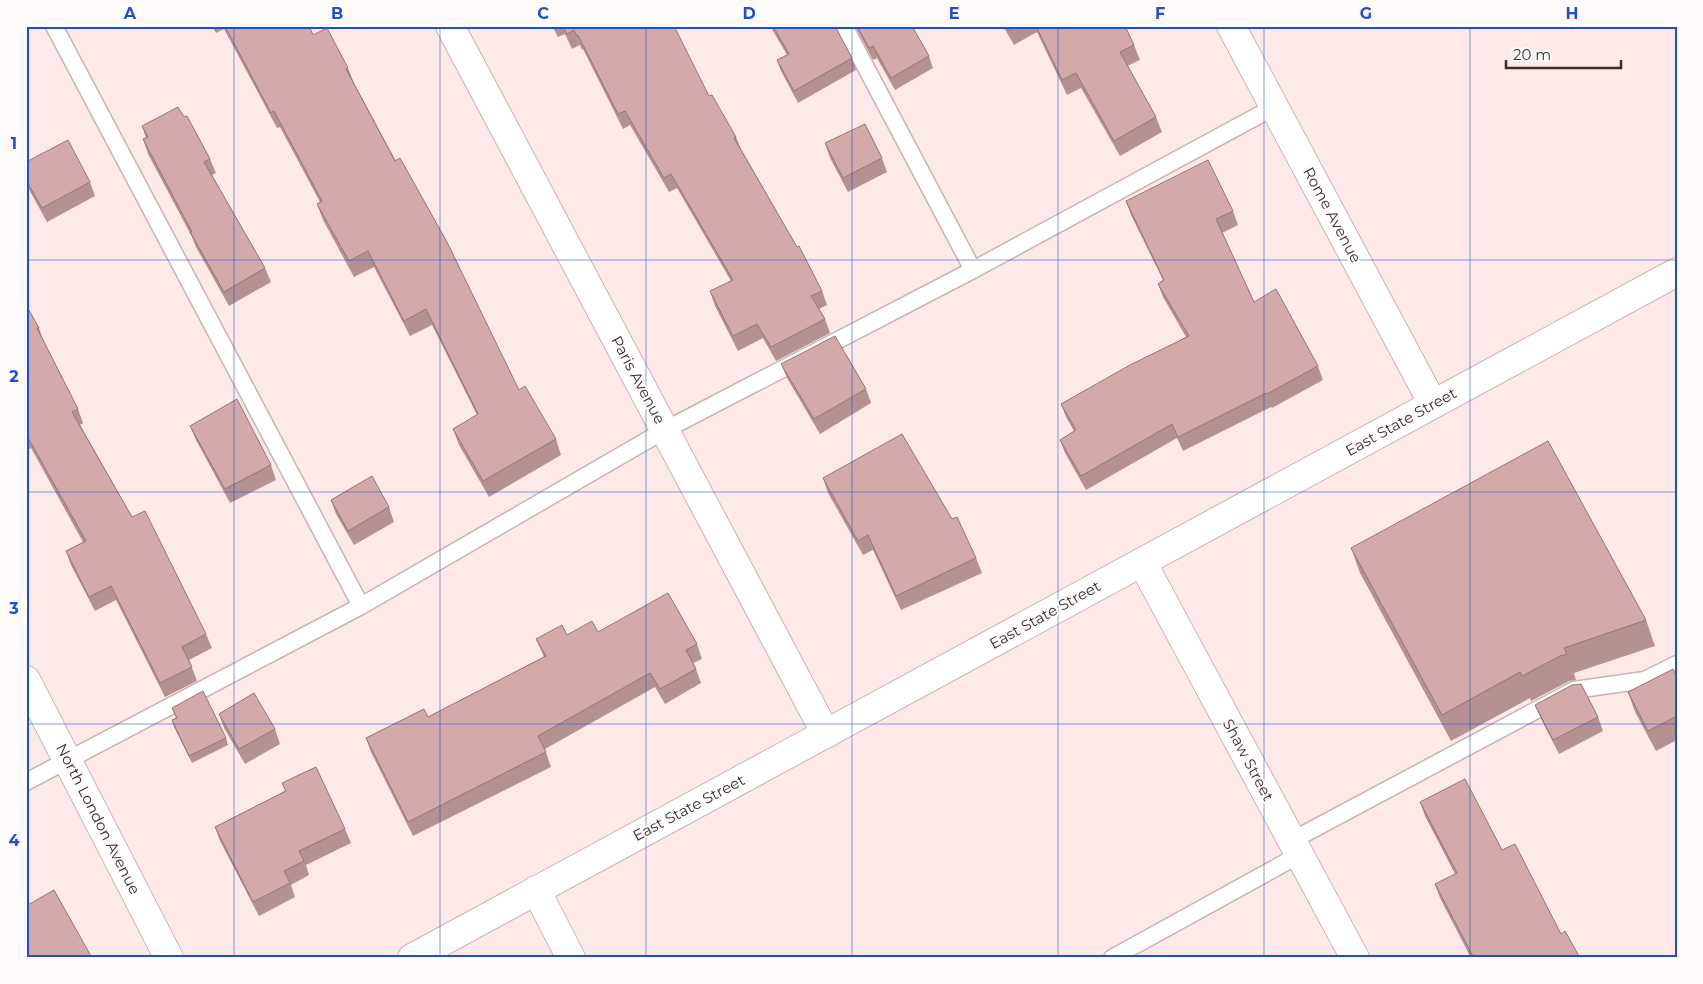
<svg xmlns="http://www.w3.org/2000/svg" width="1703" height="984" viewBox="0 0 1703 984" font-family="Montserrat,sans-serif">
  <rect width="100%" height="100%" fill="#fee9e9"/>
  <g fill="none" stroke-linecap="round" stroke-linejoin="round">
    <defs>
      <path id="lane" d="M 54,26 L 361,606 L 665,430 L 973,270
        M 844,26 L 973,270 L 1274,107
        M 26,782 L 361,606
        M 1291,841 L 1574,690 L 1645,680 L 1677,664
        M 1112,958 L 1299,855"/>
      <path id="street" d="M 450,26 L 826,734
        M 1231,26 L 1433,404
        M 1142,562 L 1355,958
        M 26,680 L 169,958
        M 536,890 L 571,958"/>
      <path id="primary" d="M 412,958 L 1677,272"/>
    </defs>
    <use href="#lane" stroke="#c8b4b4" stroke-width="19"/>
    <use href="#street" stroke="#c8b4b4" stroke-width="30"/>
    <use href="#primary" stroke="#c8b4b4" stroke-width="30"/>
    <use href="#lane" stroke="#fff" stroke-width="16"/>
    <use href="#street" stroke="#fff" stroke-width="28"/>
    <use href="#primary" stroke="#fff" stroke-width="28"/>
  </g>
  <path fill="#b59192" d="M 212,26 L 309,26 L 313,35 L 348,68 L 354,83 L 519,390 L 556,439 L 561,455 L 489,497 L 459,445 L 453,429 L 477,415 L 432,325 L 410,336 L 374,267 L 354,277 L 323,220 L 317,204 L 320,202 L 280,127 L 277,128 L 224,29 L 216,33 Z
    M 552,26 L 663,26 L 736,137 L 741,149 L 822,291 L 827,305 L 819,309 L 825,319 L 830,333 L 776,361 L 763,338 L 738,351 L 715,306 L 710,291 L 731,281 L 677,188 L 669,192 L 630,125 L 623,129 L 583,49 L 582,50 L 580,45 L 572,49 L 565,34 L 558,37 Z
    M 771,26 L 835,26 L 852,58 L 856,70 L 798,103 L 781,71 L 777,60 L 787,55 L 773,31 Z
    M 855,26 L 912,26 L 929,56 L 933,68 L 895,90 L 877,58 L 873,60 Z
    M 1003,26 L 1125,26 L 1134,45 L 1140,60 L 1127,66 L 1156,117 L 1162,132 L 1120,156 L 1081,88 L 1067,95 L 1037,32 L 1014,45 Z
    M 184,117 L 210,159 L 216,173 L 212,175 L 265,268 L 271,282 L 229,306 L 196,247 L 192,237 L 148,154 L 143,139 L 146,138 L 142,126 Z
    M 825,143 L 882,158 L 887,172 L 848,192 L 830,158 Z
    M 26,162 L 90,182 L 95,196 L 47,222 L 26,184 Z
    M 1126,201 L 1233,211 L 1238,225 L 1222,233 L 1254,302 L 1318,366 L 1323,380 L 1272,408 L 1271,407 L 1183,451 L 1177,438 L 1086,490 L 1065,453 L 1060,440 L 1074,431 L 1066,417 L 1061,404 L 1186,337 L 1163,297 L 1158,284 L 1163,280 L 1131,215 Z
    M 26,305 L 39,328 L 43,340 L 78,409 L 83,423 L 80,425 L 132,517 L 206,634 L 212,648 L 189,660 L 197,681 L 165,697 L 116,600 L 95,611 L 71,565 L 66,551 L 83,542 L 31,448 L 26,451 Z
    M 781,364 L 866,389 L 871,403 L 820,434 L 787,378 Z
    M 190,426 L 271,465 L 276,480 L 230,503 L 196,440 Z
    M 823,478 L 952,519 L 976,558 L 982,573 L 901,610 L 873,550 L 863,555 L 828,493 Z
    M 331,500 L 389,507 L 394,522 L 354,545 L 336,514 Z
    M 1351,548 L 1646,620 L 1655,646 L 1574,673 L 1576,680 L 1569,681 L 1531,701 L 1530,698 L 1451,741 L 1360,573 Z
    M 598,632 L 697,644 L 702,659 L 693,663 L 696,669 L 701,683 L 665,704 L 655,687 L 545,749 L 551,767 L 413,836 L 371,752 L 366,738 L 428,717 L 544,657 L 536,639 Z
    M 1677,677 L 1677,740 L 1656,751 L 1635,712 L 1628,692 Z
    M 1535,705 L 1598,717 L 1603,731 L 1559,754 L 1541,719 Z
    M 172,708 L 226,738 L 228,745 L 192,763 L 174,727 L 172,720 L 176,718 Z
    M 219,714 L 275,729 L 280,744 L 245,764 L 224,728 Z
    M 282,783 L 345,829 L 351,843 L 306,865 L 309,875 L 291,885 L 295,897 L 259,916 L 220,841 L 215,827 L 285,791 Z
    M 1420,802 L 1502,850 L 1561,934 L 1580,958 L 1471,958 L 1440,898 L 1435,884 L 1455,874 L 1425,816 Z"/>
  <path fill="#d3a9aa" stroke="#947677" d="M 225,26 L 309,26 L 313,35 L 327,28 L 348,68 L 346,69 L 395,161 L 400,158 L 447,242 L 519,390 L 525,386 L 556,439 L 483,481 L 453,429 L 478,414 L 426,309 L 404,321 L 368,251 L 349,261 L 317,204 L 322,201 L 274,111 L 271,113 Z
    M 563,26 L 674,26 L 709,96 L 712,95 L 736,137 L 734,138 L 797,247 L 799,246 L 822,291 L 811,296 L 825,319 L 771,347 L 757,324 L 733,336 L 710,291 L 733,280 L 671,174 L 664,178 L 625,111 L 618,114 L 578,35 L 577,36 L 574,30 L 567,34 Z
    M 773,26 L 835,26 L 852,58 L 794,91 L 777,60 L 789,54 Z
    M 857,26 L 912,26 L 929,56 L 891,78 L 873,46 L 869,48 Z
    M 1006,26 L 1016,26 L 1009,31 Z
    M 1036,26 L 1125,26 L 1134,45 L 1120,52 L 1156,117 L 1114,141 L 1076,73 L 1062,80 Z
    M 178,107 L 184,117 L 187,116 L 210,159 L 204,162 L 265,268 L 224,292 L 190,232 L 192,232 L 143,139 L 148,137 L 142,126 Z
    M 865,124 L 882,158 L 843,178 L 825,143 Z
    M 68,140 L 90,182 L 42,208 L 26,180 L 26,162 Z
    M 1208,160 L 1233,211 L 1216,219 L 1254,302 L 1276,289 L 1318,366 L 1267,394 L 1266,393 L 1178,437 L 1172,424 L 1081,476 L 1060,440 L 1076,430 L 1061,404 L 1130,365 L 1189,336 L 1158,284 L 1164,280 L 1126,201 Z
    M 26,305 L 39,328 L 37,328 L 78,409 L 72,412 L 132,517 L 145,511 L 206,634 L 182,647 L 192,667 L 160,683 L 111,586 L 89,597 L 66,551 L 86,541 L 26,434 Z
    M 835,336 L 866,389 L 814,419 L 781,364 Z
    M 237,399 L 271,465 L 225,489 L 190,426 Z
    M 902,434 L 952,519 L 957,517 L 976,558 L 896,596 L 868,535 L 858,541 L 823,478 Z
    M 1548,441 L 1646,620 L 1564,648 L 1567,654 L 1560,656 L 1522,676 L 1520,672 L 1442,715 L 1351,548 Z
    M 372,476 L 389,507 L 348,531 L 331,500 Z
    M 668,593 L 697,644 L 686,650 L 696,669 L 660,689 L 650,673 L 538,736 L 546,752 L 408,822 L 366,738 L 424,709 L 428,717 L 546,656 L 536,639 L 562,625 L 567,635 L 592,621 L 598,632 Z
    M 1673,669 L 1677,677 L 1677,716 L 1648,731 L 1628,692 Z
    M 1581,684 L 1598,717 L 1553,740 L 1535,705 L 1572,685 Z
    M 203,691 L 226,738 L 189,756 L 172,720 L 177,718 L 172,708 Z
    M 254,693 L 275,729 L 239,749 L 219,714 Z
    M 316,767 L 345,829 L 299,851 L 304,861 L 284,871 L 290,883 L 253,902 L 215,827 L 286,791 L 282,783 Z
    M 1465,779 L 1502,850 L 1515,844 L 1561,934 L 1565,931 L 1580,958 L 1474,958 L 1435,884 L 1457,873 L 1420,802 Z
    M 54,890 L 92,958 L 26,958 L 26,906 Z"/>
  <path fill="none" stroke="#1d4ed8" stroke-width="1" stroke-opacity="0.55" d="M 234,26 L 234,958M 440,26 L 440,958M 646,26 L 646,958M 852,26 L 852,958M 1058,26 L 1058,958M 1264,26 L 1264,958M 1470,26 L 1470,958M 26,260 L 1677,260M 26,492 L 1677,492M 26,724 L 1677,724"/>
  <g text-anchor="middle" stroke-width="4" stroke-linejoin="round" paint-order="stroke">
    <g font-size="15" fill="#372f2f" stroke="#fffbfb">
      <text transform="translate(1332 215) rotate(62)" y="5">Rome Avenue</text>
      <text transform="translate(638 380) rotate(62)" y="5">Paris Avenue</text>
      <text transform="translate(1401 422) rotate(-29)" y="5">East State Street</text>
      <text transform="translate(1045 615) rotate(-29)" y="5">East State Street</text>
      <text transform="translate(1248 760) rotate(62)" y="5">Shaw Street</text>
      <text transform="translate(689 808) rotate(-28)" y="5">East State Street</text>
      <text transform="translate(98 819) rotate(63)" y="5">North London Avenue</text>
    </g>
  </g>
  <rect width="1703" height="984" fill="none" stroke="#fffbfb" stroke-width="55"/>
  <path d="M1506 60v8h115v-8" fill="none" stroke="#372f2f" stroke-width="2.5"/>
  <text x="1513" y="60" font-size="15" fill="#372f2f" stroke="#fffbfb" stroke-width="4" paint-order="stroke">20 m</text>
  <rect x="28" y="28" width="1648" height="928" fill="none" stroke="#1d4ed8" stroke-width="2"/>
  <g font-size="16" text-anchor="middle" font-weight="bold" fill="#1d4ed8">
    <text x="130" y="19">A</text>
    <text x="337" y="19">B</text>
    <text x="543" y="19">C</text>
    <text x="749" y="19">D</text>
    <text x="954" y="19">E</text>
    <text x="1160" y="19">F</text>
    <text x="1366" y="19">G</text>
    <text x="1572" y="19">H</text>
    <text x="14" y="149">1</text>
    <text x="14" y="382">2</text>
    <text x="14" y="614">3</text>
    <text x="14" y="846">4</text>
  </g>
</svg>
